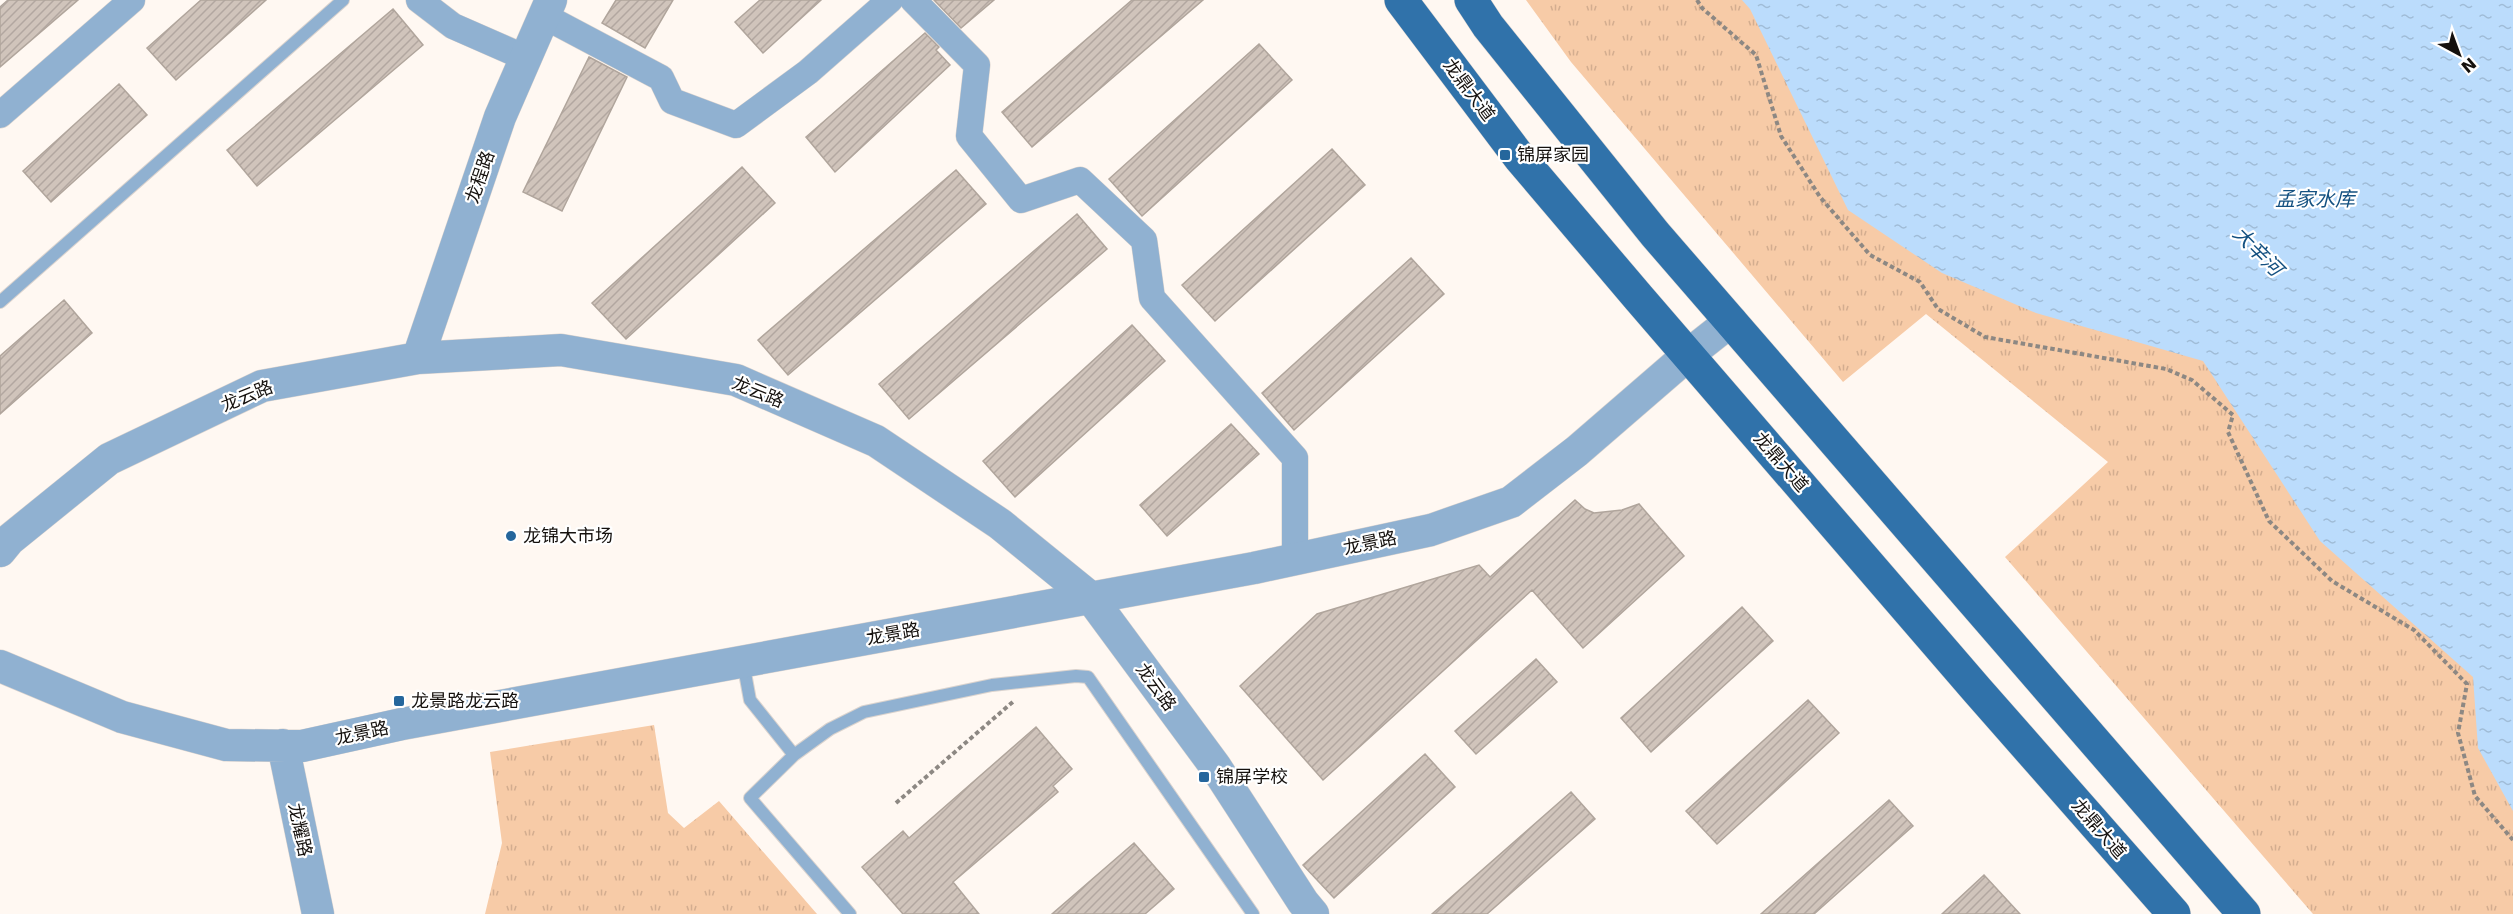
<svg xmlns="http://www.w3.org/2000/svg" width="2513" height="914" viewBox="0 0 2513 914" font-family="'DejaVu Sans','Noto Sans SC',sans-serif">
  <defs>
    <pattern id="park-tufts" width="24" height="20" patternUnits="userSpaceOnUse" patternTransform="scale(1.5)"><rect width="24" height="20" fill="#f7cba7"/><path d="M3 7l-1-3M5 7V3M7 7l1-3M15 17l-1-3M17 17v-4M19 17l1-3" fill="none" stroke="#d3ad8f"/></pattern>
    <pattern id="water-ripples" width="26" height="14" patternUnits="userSpaceOnUse" patternTransform="scale(1.5)"><rect width="26" height="14" fill="#bbdcfc"/><path d="M2 4q2-2 4 0t4 0M15 11q2-2 4 0t4 0" fill="none" stroke="#a0bcd7"/></pattern>
    <pattern id="building-hatch" width="6" height="6" patternUnits="userSpaceOnUse" patternTransform="scale(1.5)"><rect width="6" height="6" fill="#d0c4bb"/><path d="M-1 1l2-2M0 6l6-6M5 7l2-2" fill="none" stroke="#b2a7a0"/></pattern>
  </defs>
  <rect width="100%" height="100%" fill="#fff8f2"/>
  <path fill="url(#park-tufts)" d="M 1526,0 L 2513,0 L 2513,914 L 2313,914 L 2005,557 L 2108,462 L 1926,314 L 1843,382 L 1571,62 Z
    M 654,725 L 668,813 L 684,828 L 719,801 L 817,914 L 485,914 L 502,843 L 490,752 Z"/>
  <path fill="url(#water-ripples)" d="M 1742,0 L 2513,0 L 2513,811 L 2478,748 L 2473,677 L 2320,541 L 2203,361 L 2036,313 L 1942,273 L 1848,210 L 1750,9 Z"/>
  <path fill="url(#building-hatch)" stroke="#b0a59c" stroke-width="1.5" d="M 8,0 L 78,0 L 0,67 L 0,7 Z
    M 201,0 L 266,0 L 176,80 L 147,48 Z
    M 616,0 L 673,0 L 645,48 L 602,23 Z
    M 760,0 L 821,0 L 763,53 L 735,22 Z
    M 934,0 L 994,0 L 961,28 Z
    M 1132,0 L 1203,0 L 1032,147 L 1002,112 Z
    M 393,9 L 423,45 L 257,186 L 227,150 Z
    M 925,33 L 939,47 L 936,50 L 950,65 L 835,172 L 806,137 Z
    M 1259,44 L 1292,80 L 1142,216 L 1109,179 Z
    M 589,57 L 627,77 L 562,211 L 523,192 Z
    M 119,84 L 147,115 L 51,202 L 23,171 Z
    M 1332,149 L 1365,185 L 1215,321 L 1182,285 Z
    M 742,167 L 775,203 L 626,339 L 592,303 Z
    M 956,170 L 986,204 L 788,375 L 758,340 Z
    M 1077,214 L 1107,249 L 909,419 L 879,384 Z
    M 1411,258 L 1444,294 L 1294,430 L 1262,393 Z
    M 64,300 L 92,333 L 0,414 L 0,356 Z
    M 1132,325 L 1165,361 L 1015,497 L 983,461 Z
    M 1231,424 L 1259,454 L 1167,536 L 1140,505 Z
    M 1575,500 L 1585,509 L 1594,513 L 1622,510 L 1639,504 L 1684,556 L 1583,648 L 1532,590 L 1323,780 L 1240,686 L 1317,614 L 1479,565 L 1490,577 Z
    M 1742,607 L 1773,641 L 1651,752 L 1621,718 Z
    M 1536,659 L 1557,682 L 1476,754 L 1455,731 Z
    M 1808,700 L 1839,733 L 1717,844 L 1686,811 Z
    M 1036,727 L 1072,769 L 1053,786 L 1058,792 L 953,882 L 979,914 L 903,914 L 862,867 L 903,831 L 909,838 Z
    M 1425,754 L 1455,787 L 1334,898 L 1303,865 Z
    M 1571,792 L 1595,819 L 1487,914 L 1432,914 Z
    M 1889,800 L 1913,826 L 1814,914 L 1761,914 Z
    M 1134,843 L 1174,889 L 1145,914 L 1052,914 Z
    M 1984,875 L 2020,914 L 1942,914 Z"/>
  <g fill="none" stroke-linecap="round" stroke-linejoin="round">
    <defs>
      <path id="service" d="M 0,302 L 343,0
        M 743,662 L 750,700 L 794,755 L 750,798 L 850,914
        M 794,755 L 830,729 L 864,712 L 992,685 L 1076,676 L 1088,677 L 1253,914"/>
      <path id="minor" d="M 419,0 L 453,26 L 526,58
        M 913,0 L 977,65 L 969,136 L 1021,200 L 1080,180 L 1144,240 L 1152,298 L 1295,458 L 1295,559
        M 544,16 L 661,78 L 672,101 L 736,125 L 808,72 L 890,0
        M 0,115 L 132,0"/>
      <path id="tertiary" d="M 418,358 L 500,117 L 551,0
        M 0,551 L 9,540 L 109,459 L 262,386 L 418,358 L 561,350 L 736,380 L 876,441 L 1000,524 L 1091,598 L 1215,766 L 1303,902 L 1313,914
        M 0,666 L 122,717 L 226,745 L 302,746 L 402,724 L 1254,568 L 1431,530 L 1511,502 L 1577,451 L 1688,355 L 1731,321
        M 283,745 L 318,914"/>
      <path id="primary" d="M 1401,0 L 1520,158 L 1638,297 L 1977,690 L 2174,914
        M 1471,0 L 1488,26 L 1655,234 L 2244,914"/>
    </defs>
    <use href="#service" stroke="#dad3ce" stroke-width="14"/>
    <use href="#minor" stroke="#dad3ce" stroke-width="27"/>
    <use href="#tertiary" stroke="#dad3ce" stroke-width="33"/>
    <use href="#primary" stroke="#dad3ce" stroke-width="34"/>
    <path stroke="#8d8883" stroke-width="4" stroke-dasharray="4.5 3" stroke-linecap="butt" d="M 1697,0 L 1702,8 L 1756,55 L 1781,136 L 1820,197 L 1870,255 L 1920,282 L 1938,309 L 1985,337 L 2166,369 L 2192,380 L 2233,415 L 2228,432 L 2269,521 L 2332,581 L 2414,630 L 2467,684 L 2458,733 L 2475,796 L 2513,840
      M 896,803 L 1015,700"/>
    <use href="#service" stroke="#90b1d1" stroke-width="12"/>
    <use href="#minor" stroke="#90b1d1" stroke-width="26"/>
    <use href="#tertiary" stroke="#90b1d1" stroke-width="32"/>
    <use href="#primary" stroke="#3072aa" stroke-width="33"/>
  </g>
  <g fill="#25669c" stroke="#fff" stroke-width="2">
    <rect x="1499" y="149" width="12" height="12" rx="3"/>
    <circle cx="511" cy="536" r="6"/>
    <rect x="393" y="695" width="12" height="12" rx="3"/>
    <rect x="1198" y="771" width="12" height="12" rx="3"/>
  </g>
  <g text-anchor="middle" stroke-width="4.5" stroke-linejoin="round" paint-order="stroke">
    <g font-size="18" fill="#15110e" stroke="#fff">
      <text transform="translate(1469 90) rotate(53)" y="6">龙鼎大道</text>
      <text transform="translate(480 177) rotate(-71)" y="6">龙程路</text>
      <text transform="translate(758 392) rotate(22)" y="6">龙云路</text>
      <text transform="translate(247 396) rotate(-22)" y="6">龙云路</text>
      <text transform="translate(1781 462) rotate(49)" y="6">龙鼎大道</text>
      <text transform="translate(1370 543) rotate(-12)" y="6">龙景路</text>
      <text transform="translate(893 634) rotate(-10)" y="6">龙景路</text>
      <text transform="translate(1156 687) rotate(54)" y="6">龙云路</text>
      <text transform="translate(362 733) rotate(-12)" y="6">龙景路</text>
      <text transform="translate(2099 829) rotate(49)" y="6">龙鼎大道</text>
      <text transform="translate(300 830) rotate(78)" y="6">龙耀路</text>
    </g>
    <g font-size="18" fill="#15110e" stroke="#fff" text-anchor="start">
      <text x="1517" y="161">锦屏家园</text>
      <text x="523" y="542">龙锦大市场</text>
      <text x="411" y="707">龙景路龙云路</text>
      <text x="1216" y="783">锦屏学校</text>
    </g>
    <g font-size="20" font-style="italic" fill="#145181" stroke="#fff">
      <text x="2315" y="206">孟家水库</text>
      <text transform="translate(2258 251) rotate(45)" y="7">大辛河</text>
    </g>
  </g>
  <g transform="translate(2459 54) rotate(139)" stroke="#ffffff" stroke-width="4.5" paint-order="stroke">
  <path d="M0-4.5L10 22L0 15L-10 22Z" fill="#15110e"/>
  <text y="-9" font-size="16" font-weight="bold" text-anchor="middle" fill="#15110e">N</text>
  </g>
</svg>
